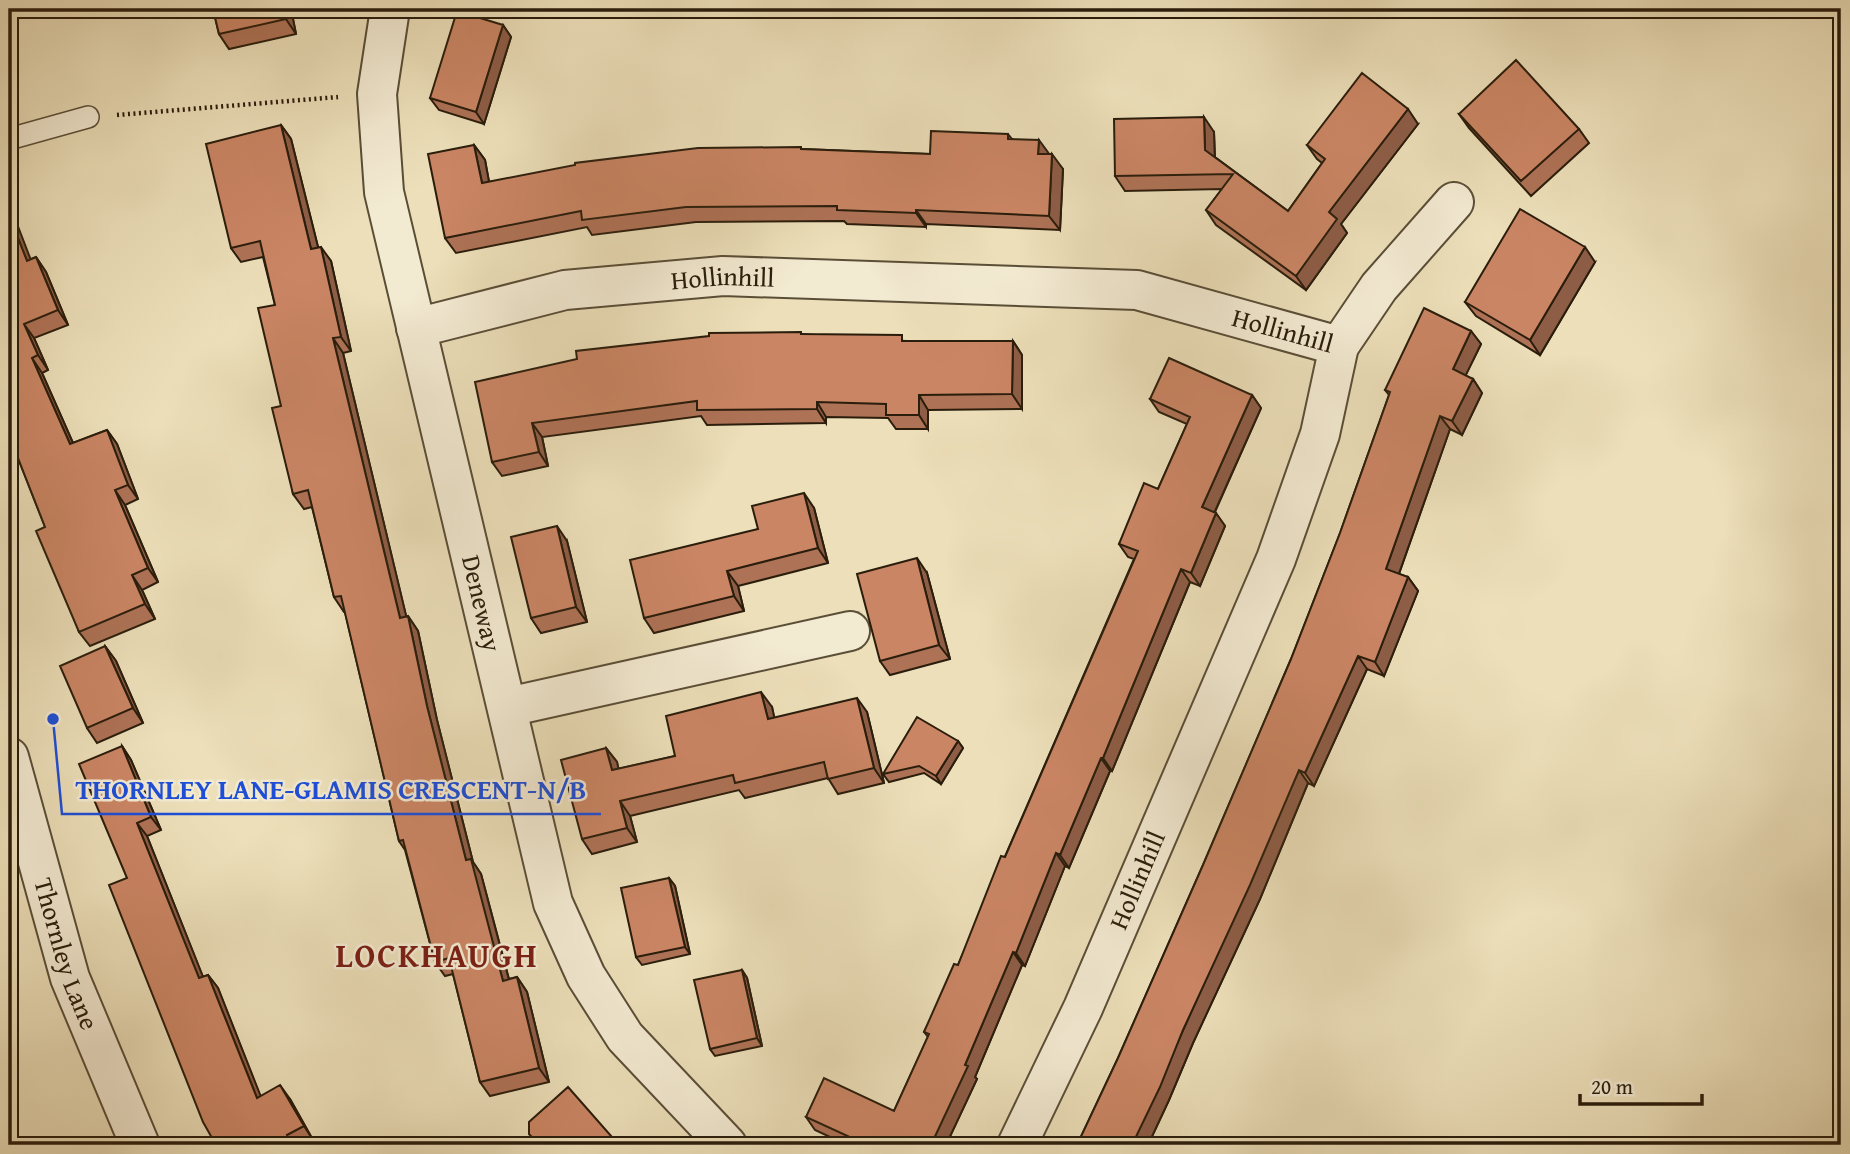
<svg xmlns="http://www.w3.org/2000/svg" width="1850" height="1154" viewBox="0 0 1850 1154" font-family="'Gentium Book Plus',serif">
  <rect width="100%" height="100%" fill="#ecdfb9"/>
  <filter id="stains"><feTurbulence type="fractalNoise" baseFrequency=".00286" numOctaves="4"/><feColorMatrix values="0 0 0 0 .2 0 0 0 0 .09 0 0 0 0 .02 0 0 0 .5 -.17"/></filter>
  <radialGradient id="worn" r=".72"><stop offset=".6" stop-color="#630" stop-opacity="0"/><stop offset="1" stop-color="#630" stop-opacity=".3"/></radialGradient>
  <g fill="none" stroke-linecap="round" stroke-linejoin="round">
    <defs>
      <path id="service" d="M 9,139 L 88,117"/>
      <g id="minor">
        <path id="s1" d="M 390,9 L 377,94 L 384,192 L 553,903 L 586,976 L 625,1037 L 727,1145"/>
        <path id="s2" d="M 416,328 L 565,290 L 723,276 L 1137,290 L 1339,346 L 1320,434 L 1276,559 L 1083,1008 L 1017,1145"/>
        <path d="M 1339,346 L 1379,287 L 1454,202"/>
        <path d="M 508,707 L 850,631"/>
      </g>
      <g id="tertiary">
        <path id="s3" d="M 9,757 L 70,978 L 140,1145"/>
      </g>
    </defs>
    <use href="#service" stroke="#5a4e37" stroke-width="24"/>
    <use href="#minor" stroke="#5a4e37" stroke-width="42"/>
    <use href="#tertiary" stroke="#5a4e37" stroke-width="42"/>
    <path stroke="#2a1d0c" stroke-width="4.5" stroke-dasharray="2 3.5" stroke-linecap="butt" d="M 117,115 L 338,97"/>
    <use href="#service" stroke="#f3ead2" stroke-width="21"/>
    <use href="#minor" stroke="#f3ead2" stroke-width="38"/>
    <use href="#tertiary" stroke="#f3ead2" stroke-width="38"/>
  </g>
  <path fill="#ae7256" stroke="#2a1d0c" stroke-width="2" d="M 213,9 L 291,9 L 296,34 L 229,49 L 219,34 Z
    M 503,25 L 511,37 L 484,124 L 439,110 L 430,98 Z
    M 1459,114 L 1579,129 L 1589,143 L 1531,196 L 1469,128 Z
    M 1418,124 L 1341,224 L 1347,233 L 1306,290 L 1216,225 L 1206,210 L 1222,189 L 1125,191 L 1115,176 L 1214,132 L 1215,157 L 1288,211 L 1322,163 L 1317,159 L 1307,145 Z
    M 281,125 L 291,139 L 318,247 L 331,261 L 351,351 L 343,353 L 406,616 L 408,616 L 418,631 L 437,720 L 473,862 L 481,874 L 509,979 L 517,977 L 527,992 L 549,1082 L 490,1096 L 480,1082 L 453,974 L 445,976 L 435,962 L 405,850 L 399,841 L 345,612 L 344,612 L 334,597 L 312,507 L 304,509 L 293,494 L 281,406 L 275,305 L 263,257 L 241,262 L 231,248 Z
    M 1008,134 L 1012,139 L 1049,154 L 1063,169 L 1060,230 L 926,224 L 926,227 L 847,224 L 844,221 L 696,222 L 592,235 L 587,227 L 456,253 L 445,238 L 474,145 L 485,160 L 489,182 L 803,149 L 930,154 Z
    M 36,257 L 46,272 L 68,325 L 34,338 L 48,370 L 42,373 L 73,443 L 107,430 L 117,444 L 138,499 L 125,505 L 158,582 L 142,590 L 155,619 L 90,646 L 79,632 L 45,527 L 9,435 L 31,259 Z
    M 1595,262 L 1540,355 L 1476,316 L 1465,302 Z
    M 1471,331 L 1481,344 L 1465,376 L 1473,379 L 1482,393 L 1462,435 L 1450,429 L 1399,574 L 1408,577 L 1418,591 L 1384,676 L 1367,669 L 1314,786 L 1308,783 L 1260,899 L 1193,1043 L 1169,1100 L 1148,1145 L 1077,1145 L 1118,1058 L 1203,865 L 1291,659 L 1340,533 L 1389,395 L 1385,390 Z
    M 802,334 L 906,341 L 1013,341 L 1022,355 L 1022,409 L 928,410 L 928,429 L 896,429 L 888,418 L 826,417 L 826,423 L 707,425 L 701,416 L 542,437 L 548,466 L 502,476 L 492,462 L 577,359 Z
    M 1252,395 L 1261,408 L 1215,512 L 1225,526 L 1200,586 L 1190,582 L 1112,771 L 1110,771 L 1069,868 L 1065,866 L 1025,966 L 1022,965 L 975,1077 L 977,1079 L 946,1145 L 847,1145 L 815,1130 L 806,1117 L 894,1111 L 928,1037 L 924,1032 L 958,965 L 1134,559 L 1128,557 L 1119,544 L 1158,489 L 1187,424 L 1159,412 L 1150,399 Z
    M 814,508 L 828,563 L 738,586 L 744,611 L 654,633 L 644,618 L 758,529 Z
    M 567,541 L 587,622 L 541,633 L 531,618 Z
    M 927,573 L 950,659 L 890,675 L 880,661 Z
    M 105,646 L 116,661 L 143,723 L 97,743 L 87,728 Z
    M 772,707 L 774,718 L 867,712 L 884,783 L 838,794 L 828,778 L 745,798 L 739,790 L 630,816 L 637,842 L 592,854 L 582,839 L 606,748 L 617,762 L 618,769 L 675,756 Z
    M 958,741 L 963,748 L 941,784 L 924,773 L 889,782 L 883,774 Z
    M 122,746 L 131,760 L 161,830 L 147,836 L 203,977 L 208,975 L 218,988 L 260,1096 L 290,1099 L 313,1140 L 303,1145 L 216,1145 L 127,878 Z
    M 669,878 L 675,886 L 690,954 L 642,965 L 636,957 Z
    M 742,970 L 747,978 L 762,1046 L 715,1056 L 710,1049 Z"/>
  <path fill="#8d5d46" stroke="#2a1d0c" stroke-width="2" d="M 284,9 L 291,9 L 296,34 L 286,19 Z
    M 503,25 L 511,37 L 484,124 L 476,112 Z
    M 1408,109 L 1418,124 L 1341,224 L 1347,233 L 1306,290 L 1296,276 L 1329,212 Z
    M 1204,117 L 1214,132 L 1215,165 L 1205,150 Z
    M 281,125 L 291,139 L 322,263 L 311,249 Z
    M 1039,140 L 1050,155 L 1038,154 Z
    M 474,145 L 485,160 L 492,198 L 482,183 Z
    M 1052,154 L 1063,169 L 1060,230 L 1049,216 Z
    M 9,203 L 37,276 L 27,261 L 9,215 Z
    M 916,210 L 926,224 L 926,227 L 916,213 Z
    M 321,247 L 331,261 L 351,351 L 341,337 Z
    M 1585,247 L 1595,262 L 1540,355 L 1530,340 Z
    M 36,257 L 46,272 L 68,325 L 58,310 Z
    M 24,324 L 34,338 L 48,370 L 38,355 Z
    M 1471,331 L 1481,344 L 1462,383 L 1453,369 Z
    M 333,338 L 343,353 L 410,632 L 400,618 Z
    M 1013,341 L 1022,355 L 1022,409 L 1012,394 Z
    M 32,358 L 42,373 L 80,459 L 70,444 Z
    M 1473,379 L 1482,393 L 1462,435 L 1452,421 Z
    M 919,395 L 928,410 L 928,429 L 919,415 Z
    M 1252,395 L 1261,408 L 1211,520 L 1202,507 Z
    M 817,402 L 826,417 L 826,423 L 817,409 Z
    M 1440,416 L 1450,429 L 1396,582 L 1386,569 Z
    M 532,423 L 542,437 L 548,466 L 539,452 Z
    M 107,430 L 117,444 L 138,499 L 128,485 Z
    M 115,490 L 125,505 L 158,582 L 148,568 Z
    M 804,493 L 814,508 L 828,563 L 818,548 Z
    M 1216,513 L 1225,526 L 1200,586 L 1191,573 Z
    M 557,526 L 567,541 L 587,622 L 576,607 Z
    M 917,558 L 927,573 L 950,659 L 939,645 Z
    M 1181,569 L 1190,582 L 1112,771 L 1103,758 Z
    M 727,571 L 738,586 L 744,611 L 734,596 Z
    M 132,575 L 142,590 L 155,619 L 145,604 Z
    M 1408,577 L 1418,591 L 1384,676 L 1375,662 Z
    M 408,616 L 418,631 L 437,720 L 473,862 L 481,874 L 513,995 L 503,981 L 466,860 L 427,706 Z
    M 105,646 L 116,661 L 143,723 L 133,708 Z
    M 1358,656 L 1367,669 L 1314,786 L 1305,773 Z
    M 761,692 L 772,707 L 778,734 L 768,719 Z
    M 857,698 L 867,712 L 884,783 L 874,768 Z
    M 958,741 L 963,748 L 941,784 L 936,776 Z
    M 122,746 L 131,760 L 161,830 L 151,817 Z
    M 606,748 L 617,762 L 622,784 L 612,770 Z
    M 1101,758 L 1110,771 L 1069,868 L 1060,855 Z
    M 1299,770 L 1308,783 L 1260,899 L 1193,1043 L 1169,1100 L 1148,1145 L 1132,1145 Z
    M 620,801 L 630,816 L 637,842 L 627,828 Z
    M 137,823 L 147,836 L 209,992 L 199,978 Z
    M 1056,853 L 1065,866 L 1025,966 L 1016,953 Z
    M 669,878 L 675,886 L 690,954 L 685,947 Z
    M 1013,952 L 1022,965 L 975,1077 L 977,1079 L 946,1145 L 931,1145 Z
    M 742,970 L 747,978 L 762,1046 L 757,1038 Z
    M 208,975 L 218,988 L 267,1112 L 257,1098 Z
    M 517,977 L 527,992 L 549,1082 L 539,1068 Z
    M 280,1085 L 290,1099 L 313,1140 L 304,1126 Z"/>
  <path fill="#ca8564" stroke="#2a1d0c" stroke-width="2" d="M 213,9 L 284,9 L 286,19 L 219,34 Z
    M 457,11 L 503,25 L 476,112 L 430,98 Z
    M 1516,60 L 1579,129 L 1521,181 L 1459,114 Z
    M 1362,73 L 1408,109 L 1329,212 L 1337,219 L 1296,276 L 1206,210 L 1233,174 L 1115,176 L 1114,119 L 1204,117 L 1205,150 L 1288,211 L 1325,159 L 1307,145 Z
    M 281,125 L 311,249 L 321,247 L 341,337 L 333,338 L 400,618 L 408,616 L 427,706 L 466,860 L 471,859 L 503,981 L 517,977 L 539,1068 L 480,1082 L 449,958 L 435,962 L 403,840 L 399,841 L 341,596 L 334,597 L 308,490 L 293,494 L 272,408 L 281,406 L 258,308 L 275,305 L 260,241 L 231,248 L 206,144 Z
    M 931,131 L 1008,134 L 1008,139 L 1039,140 L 1038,154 L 1052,154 L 1049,216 L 916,210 L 916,213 L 837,210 L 837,206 L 686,207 L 582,220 L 581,211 L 445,238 L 428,154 L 474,145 L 482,183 L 575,165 L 575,163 L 698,148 L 801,147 L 801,149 L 930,154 Z
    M 1520,209 L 1585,247 L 1530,340 L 1465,302 Z
    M 9,215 L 27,261 L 36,257 L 58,310 L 24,324 L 38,355 L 32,358 L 70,444 L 107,430 L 128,485 L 115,490 L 148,568 L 132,575 L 145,604 L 79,632 L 36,531 L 45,527 L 9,435 Z
    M 1424,308 L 1471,331 L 1453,369 L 1473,379 L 1452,421 L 1440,416 L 1386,569 L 1408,577 L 1375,662 L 1358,656 L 1305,773 L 1299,770 L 1250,885 L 1183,1030 L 1160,1087 L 1132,1145 L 1077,1145 L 1118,1058 L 1203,865 L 1291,659 L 1340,533 L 1390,392 L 1385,390 Z
    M 801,332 L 801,334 L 902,335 L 902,341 L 1013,341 L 1012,394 L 919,395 L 919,415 L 886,415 L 886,404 L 817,402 L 817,409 L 697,410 L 697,401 L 532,423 L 539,452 L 492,462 L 475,382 L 577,359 L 576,351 L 709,336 L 709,333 Z
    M 1169,358 L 1252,395 L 1202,507 L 1216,513 L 1191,573 L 1181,569 L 1103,758 L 1101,758 L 1060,855 L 1056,853 L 1016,953 L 1013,952 L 965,1065 L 968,1066 L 931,1145 L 867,1145 L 806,1117 L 824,1078 L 894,1111 L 929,1034 L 924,1032 L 954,964 L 958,965 L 1001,856 L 1005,857 L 1138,551 L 1119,544 L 1144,483 L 1158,489 L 1190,417 L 1150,399 Z
    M 804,493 L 818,548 L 727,571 L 734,596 L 644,618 L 630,560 L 758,529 L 752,506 Z
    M 557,526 L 576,607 L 531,618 L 511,537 Z
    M 917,558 L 939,645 L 880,661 L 857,574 Z
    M 105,646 L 133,708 L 87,728 L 60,666 Z
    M 761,692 L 768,719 L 857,698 L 874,768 L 828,779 L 824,762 L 735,783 L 733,775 L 620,801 L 627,828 L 582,839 L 561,760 L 606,748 L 612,770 L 675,756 L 666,716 Z
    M 917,717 L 958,741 L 936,776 L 919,766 L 883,774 Z
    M 122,746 L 151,817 L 137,823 L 199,978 L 208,975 L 257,1098 L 280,1085 L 304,1126 L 287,1135 L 293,1145 L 252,1145 L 251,1143 L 246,1145 L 216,1145 L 203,1122 L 109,885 L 127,878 L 79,764 Z
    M 669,878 L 685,947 L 636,957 L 621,888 Z
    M 742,970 L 757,1038 L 710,1049 L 694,980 Z
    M 568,1087 L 619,1145 L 539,1145 L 529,1134 L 529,1122 Z"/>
  <g text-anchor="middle" stroke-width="5" stroke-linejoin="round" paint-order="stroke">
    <g font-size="26" fill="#2a1d0c" stroke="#f3ead2">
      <text dy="9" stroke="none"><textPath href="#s2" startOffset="312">Hollinhill</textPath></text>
      <text dy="9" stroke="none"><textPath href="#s2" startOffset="878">Hollinhill</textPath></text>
      <text dy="9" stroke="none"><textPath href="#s1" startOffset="607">Deneway</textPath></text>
      <text transform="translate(1137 880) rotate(-67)" y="9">Hollinhill</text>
      <text dy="9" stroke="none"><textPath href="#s3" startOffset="205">Thornley Lane</textPath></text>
    </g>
    <g font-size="33" font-weight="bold" letter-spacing="2" fill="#7a1f14" stroke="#f3ead2">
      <text x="437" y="967">LOCKHAUGH</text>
    </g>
  </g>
  <path fill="none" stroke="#1d4ed8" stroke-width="2.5" d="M53 719L62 814H601"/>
  <circle fill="#1d4ed8" stroke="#f3ead2" stroke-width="2.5" cx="53" cy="719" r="7"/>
  <g font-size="28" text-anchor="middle" font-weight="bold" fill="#1d4ed8" stroke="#f3ead2" stroke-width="5" stroke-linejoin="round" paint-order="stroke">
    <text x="331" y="799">THORNLEY LANE-GLAMIS CRESCENT-N/B</text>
  </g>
  <rect width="1850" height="1154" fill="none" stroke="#ecdfb9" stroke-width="35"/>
  <rect x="10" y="10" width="1829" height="1133" fill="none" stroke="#2a1d0c" stroke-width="3.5"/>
  <rect x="18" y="18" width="1815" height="1119" fill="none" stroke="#2a1d0c" stroke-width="2"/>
  <path d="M1580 1094v10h122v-10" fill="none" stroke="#2a1d0c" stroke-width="3.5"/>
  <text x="1591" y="1094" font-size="21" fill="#2a1d0c" stroke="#f3ead2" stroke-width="5" paint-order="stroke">20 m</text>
  <rect width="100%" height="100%" filter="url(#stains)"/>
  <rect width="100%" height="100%" fill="url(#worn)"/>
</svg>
